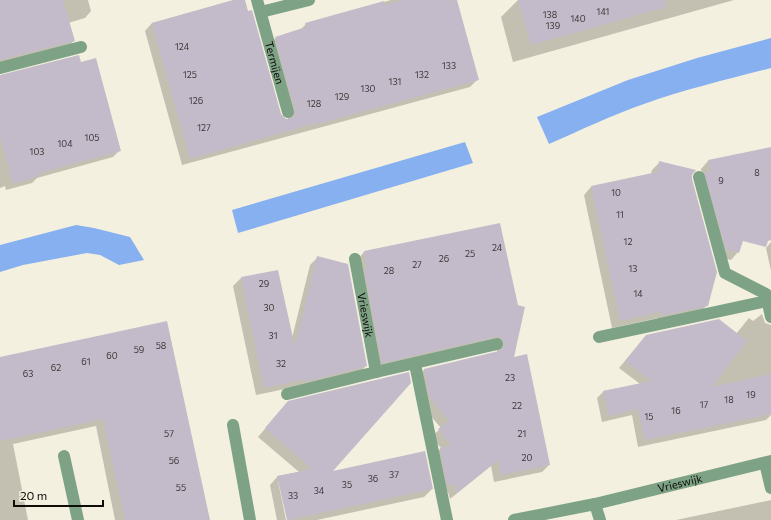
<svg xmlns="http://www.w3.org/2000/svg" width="771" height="520" viewBox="0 0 771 520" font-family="Commissioner,sans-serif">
  <rect width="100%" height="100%" fill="#f4f0df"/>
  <path fill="#87b0f1" d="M 771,38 L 771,68 C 729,79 686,89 644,104 C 612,115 581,130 549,144 L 537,117 L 628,80 L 697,58 Z
    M 465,142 L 473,163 L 238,233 L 232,210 Z
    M 76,225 L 94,228 L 130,237 L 144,260 L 119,265 L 100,255 L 87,253 L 23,265 L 0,272 L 0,245 Z"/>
  <path fill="#0003" d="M 0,0 L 88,0 L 91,11 L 85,18 L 68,23 L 74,41 L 67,47 L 0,65 Z
    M 236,0 L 244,0 L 280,114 L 282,118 L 288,120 L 288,118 L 268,45 L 276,38 L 300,30 L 306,24 L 391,0 L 456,0 L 478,79 L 470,87 L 182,165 L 145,31 L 152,23 Z
    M 518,0 L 734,0 L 513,62 L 501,17 Z
    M 0,76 L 120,150 L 113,157 L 37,178 L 32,183 L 6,190 L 5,186 L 0,188 Z
    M 771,148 L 771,232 L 754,200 L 738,252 L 731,260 L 719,257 L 701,169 L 708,161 Z
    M 660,162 L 691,174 L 707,305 L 699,314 L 654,323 L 658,318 L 612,328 L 584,195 L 591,187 L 651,174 L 652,170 Z
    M 499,224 L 513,358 L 549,465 L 542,472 L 494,482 L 491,466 L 450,499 L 448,492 L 444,493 L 433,456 L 441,448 L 431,437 L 441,428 L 422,406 L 417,377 L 424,370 L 497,353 L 497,350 L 375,370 L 357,260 L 364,252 Z
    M 771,242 L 771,271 L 766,248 Z
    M 318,257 L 366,366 L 358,374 L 256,395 L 233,286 L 241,278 L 292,338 L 310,265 Z
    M 762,314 L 765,323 L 771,325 L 771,415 L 766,420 L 638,447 L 632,415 L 602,422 L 597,398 L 604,391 L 640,384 L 619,368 L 646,336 L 736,334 L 749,318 L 753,321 Z
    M 167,323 L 209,520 L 115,520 L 96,426 L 13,444 L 28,520 L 0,520 L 0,358 Z
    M 280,411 L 331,472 L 432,489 L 424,497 L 317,520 L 288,520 L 280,481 L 278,481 L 286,520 L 277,520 L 270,485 L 278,476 L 299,472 L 258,437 Z
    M 771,500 L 771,520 L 676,520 Z"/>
  <path fill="#c3bbca" d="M 0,0 L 63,0 L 75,41 L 0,60 Z
    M 233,0 L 245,0 L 248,11 L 252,10 L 281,114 L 286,119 L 293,118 L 295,114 L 295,110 L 275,37 L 306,27 L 305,23 L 384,1 L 386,5 L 403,0 L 457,0 L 479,80 L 317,124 L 316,123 L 190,159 L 152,23 Z
    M 518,0 L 665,0 L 666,7 L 531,45 Z
    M 79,55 L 81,62 L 96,58 L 121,151 L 40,173 L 40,176 L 13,184 L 0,137 L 0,75 Z
    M 771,147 L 771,240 L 768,241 L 766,247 L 743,241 L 739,253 L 726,249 L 704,172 L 711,173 L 708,160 Z
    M 659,161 L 696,170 L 692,175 L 692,179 L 717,272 L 708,306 L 660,316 L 664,311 L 620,321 L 591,186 L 657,172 Z
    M 500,223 L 518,305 L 525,307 L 514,357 L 527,354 L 550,465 L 501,475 L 498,460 L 457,493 L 456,485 L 451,486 L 449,483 L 447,485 L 440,448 L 451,445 L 438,429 L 449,421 L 430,398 L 424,369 L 499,351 L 504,347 L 504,342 L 500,337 L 495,337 L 382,363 L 364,268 L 367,269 L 364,251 Z
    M 317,256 L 348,264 L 367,366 L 304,382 L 307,379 L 264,388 L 241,277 L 278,270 L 295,347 Z
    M 719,319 L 747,341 L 712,387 L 771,374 L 771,414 L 645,440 L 638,409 L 609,416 L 603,391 L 651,381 L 625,361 L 646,335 Z
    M 167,321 L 210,520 L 125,520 L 103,419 L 0,441 L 0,357 Z
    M 409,372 L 411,383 L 333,471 L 425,451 L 433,489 L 287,520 L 277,476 L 312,469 L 265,428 L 288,401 Z"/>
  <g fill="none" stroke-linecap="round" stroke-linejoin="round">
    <g stroke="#7da285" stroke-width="12">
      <path id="s1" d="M 257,0 L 288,112"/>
      <path d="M 261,12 L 309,0"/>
      <path d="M 0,68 L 81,47"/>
      <path d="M 699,177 L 725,273 L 766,294 L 771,317"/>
      <path id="s2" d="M 355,259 L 376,372"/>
      <path d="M 599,337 L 767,301"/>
      <path d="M 415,364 L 447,520"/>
      <path d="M 287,394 L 376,372 L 497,344"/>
      <path d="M 233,425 L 250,520"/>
      <path d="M 64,456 L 78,520"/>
      <path d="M 765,463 L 771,488"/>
      <path d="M 595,504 L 600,520"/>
      <path id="s3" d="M 514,520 L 595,504 L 771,461"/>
    </g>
  </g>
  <g text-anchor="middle" stroke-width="4" stroke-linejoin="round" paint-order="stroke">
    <g font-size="9" fill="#3b3838">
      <text x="603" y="15">141</text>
      <text x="550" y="18">138</text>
      <text x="578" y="22">140</text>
      <text x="553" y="29">139</text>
      <text x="182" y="50">124</text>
      <text x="449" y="69">133</text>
      <text x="190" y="78">125</text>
      <text x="422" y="78">132</text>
      <text x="395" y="85">131</text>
      <text x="368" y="92">130</text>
      <text x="342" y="100">129</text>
      <text x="196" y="104">126</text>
      <text x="314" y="107">128</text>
      <text x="204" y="131">127</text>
      <text x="92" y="141">105</text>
      <text x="65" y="147">104</text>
      <text x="37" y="155">103</text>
      <text x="757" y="176">8</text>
      <text x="721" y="184">9</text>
      <text x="616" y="196">10</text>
      <text x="620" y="218">11</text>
      <text x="628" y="245">12</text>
      <text x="497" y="251">24</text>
      <text x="470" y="257">25</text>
      <text x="444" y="262">26</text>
      <text x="417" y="268">27</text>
      <text x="633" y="272">13</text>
      <text x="389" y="274">28</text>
      <text x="264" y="287">29</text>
      <text x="638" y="297">14</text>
      <text x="269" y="311">30</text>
      <text x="273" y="339">31</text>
      <text x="161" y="349">58</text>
      <text x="139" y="353">59</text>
      <text x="112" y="359">60</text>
      <text x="86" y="365">61</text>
      <text x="281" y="367">32</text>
      <text x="56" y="371">62</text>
      <text x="28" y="377">63</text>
      <text x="510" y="381">23</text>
      <text x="751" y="398">19</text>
      <text x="729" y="403">18</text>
      <text x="704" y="408">17</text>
      <text x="517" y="409">22</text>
      <text x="676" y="414">16</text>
      <text x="649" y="420">15</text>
      <text x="169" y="437">57</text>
      <text x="522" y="437">21</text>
      <text x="527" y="461">20</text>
      <text x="174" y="464">56</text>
      <text x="394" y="478">37</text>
      <text x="373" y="482">36</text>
      <text x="347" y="488">35</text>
      <text x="181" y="491">55</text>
      <text x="319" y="494">34</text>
      <text x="293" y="499">33</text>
    </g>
    <g font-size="11" fill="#0e0c07" stroke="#f4f0df">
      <text dy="4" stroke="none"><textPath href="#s1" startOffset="65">Termijen</textPath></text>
      <text dy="4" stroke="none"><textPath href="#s2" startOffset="57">Vrieswijk</textPath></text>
      <text dy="4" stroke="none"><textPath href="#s3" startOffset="170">Vrieswijk</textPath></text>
    </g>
  </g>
  <path d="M14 500v6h89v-6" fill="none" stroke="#0e0c07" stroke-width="2"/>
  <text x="20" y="500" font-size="12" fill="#0e0c07" stroke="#f4f0df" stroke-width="3" paint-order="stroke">20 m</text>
</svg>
